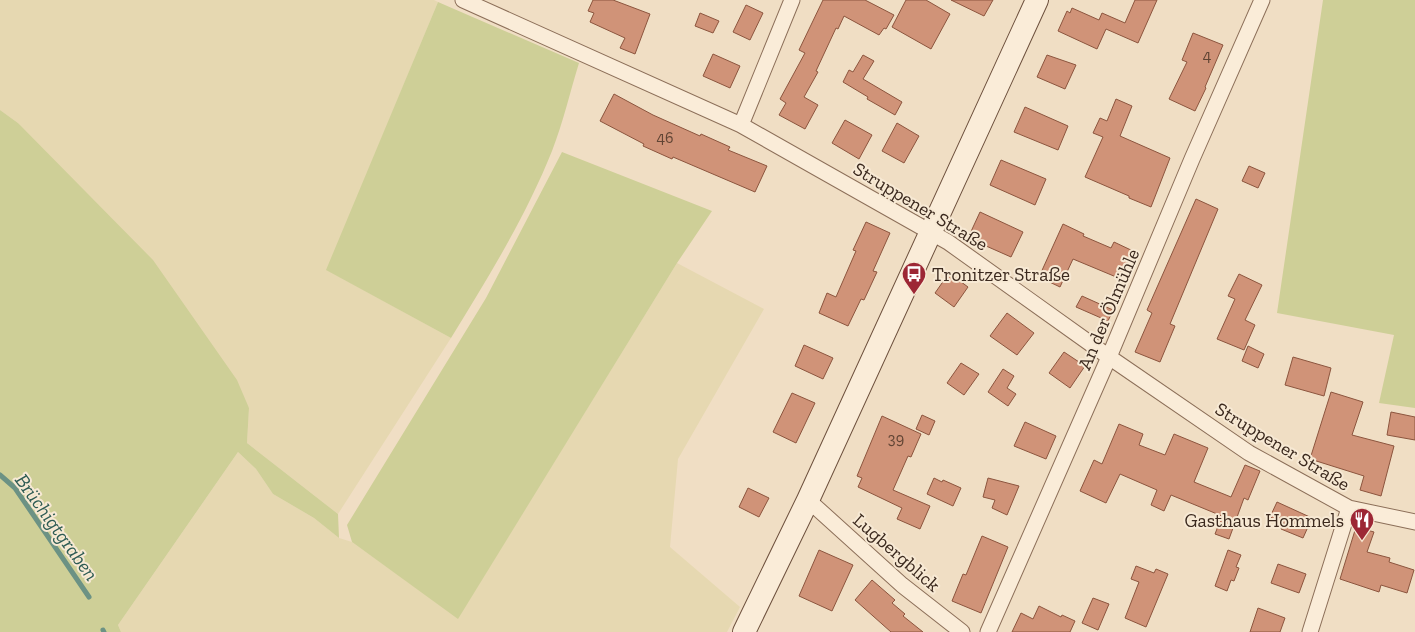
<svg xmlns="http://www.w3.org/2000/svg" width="1415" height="632" viewBox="0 0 1415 632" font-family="'Zilla Slab',serif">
  <rect width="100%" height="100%" fill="#f0dec4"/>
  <path fill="#e6d8b1" d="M 0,0 L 434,0 L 438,2 L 327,270 L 451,338 L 338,514 L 247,443 L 249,408 L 18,123 L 0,110 Z
    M 677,263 L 764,309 L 678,459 L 670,547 L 740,607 L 727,632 L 121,632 L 118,625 L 238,452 L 256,469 L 273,494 L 314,518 L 339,538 L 352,542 L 458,618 Z"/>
  <path fill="#cecf97" d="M 1323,0 L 1415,0 L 1415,408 L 1379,403 L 1394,335 L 1277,313 Z
    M 438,2 L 579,63 C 570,92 563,123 552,151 C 526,216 488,278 451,338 L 326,270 Z
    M 0,110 L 18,123 L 153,260 L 237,380 L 249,408 L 247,443 L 338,514 L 339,538 L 314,518 L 273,494 L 256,469 L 238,452 L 118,625 L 121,632 L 0,632 Z
    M 562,152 L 712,211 L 677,263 L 458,619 L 352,542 L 347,525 L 486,298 Z"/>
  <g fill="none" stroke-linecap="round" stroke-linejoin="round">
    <path stroke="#6c9284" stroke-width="5" d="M 0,475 L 15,488 L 89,597
      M 103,630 L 104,632"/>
  </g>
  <path fill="#d09378" stroke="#8c553e" d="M 593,0 L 613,0 L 650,14 L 635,54 L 620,48 L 625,38 L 590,22 L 594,13 L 588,11 Z
    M 823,0 L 865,0 L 894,15 L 886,29 L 884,28 L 879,35 L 844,16 L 838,29 L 836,28 L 816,71 L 818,72 L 804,97 L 818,105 L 805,129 L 779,115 L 786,103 L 780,99 L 805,53 L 799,50 Z
    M 906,0 L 926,0 L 950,14 L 931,49 L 892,27 Z
    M 951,0 L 993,0 L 984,16 Z
    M 1135,0 L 1157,0 L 1138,43 L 1106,29 L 1097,49 L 1058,31 L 1067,11 L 1070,13 L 1072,8 L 1099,20 L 1102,13 L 1125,23 Z
    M 746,5 L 763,13 L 750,40 L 733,32 Z
    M 700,13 L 719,21 L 713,33 L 695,26 Z
    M 1193,33 L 1223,45 L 1205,87 L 1206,88 L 1195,111 L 1169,99 L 1187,62 L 1182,60 Z
    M 713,54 L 740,66 L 730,88 L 703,76 Z
    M 863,55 L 874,61 L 863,79 L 902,102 L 895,115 L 867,99 L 868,97 L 843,82 L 849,70 L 853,72 Z
    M 1047,55 L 1076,65 L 1065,89 L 1037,77 Z
    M 614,94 L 653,115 L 700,136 L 701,134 L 730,147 L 728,150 L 767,166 L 755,192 L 673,157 L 672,159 L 643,146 L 644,144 L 600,121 Z
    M 1116,99 L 1132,106 L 1120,136 L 1170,158 L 1151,207 L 1129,198 L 1129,196 L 1085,177 L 1103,137 L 1093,133 L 1100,118 L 1107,121 Z
    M 1025,107 L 1068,126 L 1058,150 L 1014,132 Z
    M 845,120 L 872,135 L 859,159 L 832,143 Z
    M 897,123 L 919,136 L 904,163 L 882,151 Z
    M 1001,160 L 1046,179 L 1035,205 L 990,185 Z
    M 1249,166 L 1265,173 L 1258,188 L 1242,181 Z
    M 1196,199 L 1218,209 L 1170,324 L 1175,326 L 1160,362 L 1135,352 L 1152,313 L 1147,310 Z
    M 980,212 L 1023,232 L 1011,257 L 968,238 Z
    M 866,222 L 890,233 L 873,271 L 877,272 L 864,300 L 861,299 L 848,326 L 819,313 L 827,293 L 836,297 L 856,251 L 853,250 Z
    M 1063,224 L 1084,234 L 1083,236 L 1111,248 L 1114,242 L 1133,251 L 1121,279 L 1073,259 L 1060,287 L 1039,277 Z
    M 949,273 L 968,287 L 954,307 L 935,293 Z
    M 1239,274 L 1262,285 L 1245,320 L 1255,325 L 1244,350 L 1217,339 L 1235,299 L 1228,296 Z
    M 1082,296 L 1113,310 L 1108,321 L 1076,307 Z
    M 1007,313 L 1034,333 L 1017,355 L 990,336 Z
    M 804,345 L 833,358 L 823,379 L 795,366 Z
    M 1248,346 L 1264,354 L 1258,368 L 1242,361 Z
    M 1064,352 L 1085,366 L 1070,388 L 1049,373 Z
    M 1293,357 L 1331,368 L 1324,396 L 1285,385 Z
    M 961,363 L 979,374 L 964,395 L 947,383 Z
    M 1003,369 L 1014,376 L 1007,388 L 1016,394 L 1008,406 L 988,392 Z
    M 1331,392 L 1363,402 L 1352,435 L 1394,446 L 1381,496 L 1360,490 L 1364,476 L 1310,459 Z
    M 792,393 L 815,403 L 796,443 L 773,432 Z
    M 1391,412 L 1415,417 L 1415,440 L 1387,435 Z
    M 922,415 L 935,421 L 929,435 L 916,429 Z
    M 882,416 L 921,434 L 911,457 L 908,456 L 893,490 L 930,506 L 920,529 L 897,519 L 902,508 L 858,487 L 862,478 L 857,476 Z
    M 1025,422 L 1056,436 L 1046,459 L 1014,446 Z
    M 1119,424 L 1143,434 L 1139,445 L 1165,455 L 1174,434 L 1208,448 L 1194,482 L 1231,497 L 1245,465 L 1260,471 L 1248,500 L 1244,498 L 1229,539 L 1215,534 L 1222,516 L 1171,495 L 1164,511 L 1151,505 L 1157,490 L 1120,474 L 1106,503 L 1080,491 L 1094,460 L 1102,464 Z
    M 934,478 L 942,482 L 943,480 L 961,488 L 953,506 L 927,494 Z
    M 988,478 L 1019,486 L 1007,515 L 992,508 L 995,500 L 983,497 Z
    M 748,488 L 769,498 L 759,517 L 739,507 Z
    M 1277,502 L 1312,518 L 1303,538 L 1281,529 L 1284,523 L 1270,517 Z
    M 1356,527 L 1374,532 L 1367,552 L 1390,558 L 1389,562 L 1414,570 L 1407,593 L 1381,585 L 1379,592 L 1340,579 Z
    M 982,536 L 1008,547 L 981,613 L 952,601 L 963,574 L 966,575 Z
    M 819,550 L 853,565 L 832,611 L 799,596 Z
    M 1228,550 L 1241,555 L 1236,567 L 1239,568 L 1234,581 L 1231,580 L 1227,591 L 1215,586 Z
    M 1278,564 L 1306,574 L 1299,593 L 1271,583 Z
    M 1136,566 L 1154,573 L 1156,569 L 1168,574 L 1146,627 L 1125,618 L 1139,582 L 1131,579 Z
    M 872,580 L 895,600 L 892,603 L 905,614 L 903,616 L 923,632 L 891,632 L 855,600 Z
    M 1093,598 L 1109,604 L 1098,630 L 1082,623 Z
    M 1039,606 L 1061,617 L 1062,615 L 1075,621 L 1070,632 L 1012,632 L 1021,613 L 1033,619 Z
    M 1258,608 L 1285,618 L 1280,632 L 1250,632 Z"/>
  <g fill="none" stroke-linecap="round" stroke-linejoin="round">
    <defs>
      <path id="street" d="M 463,0 L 741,125 L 948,242 L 1109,357 L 1249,453 L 1349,508 L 1415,522
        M 741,125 L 792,0
        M 808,500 L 902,585 L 962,632
        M 988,632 L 1109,357 L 1192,159 L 1262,0
        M 1310,632 L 1349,508"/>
      <path id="secondary" d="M 744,632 L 808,500 L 1037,0"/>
    </defs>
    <use href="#street" stroke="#8c6f59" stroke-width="17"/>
    <use href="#secondary" stroke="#6d503d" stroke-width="24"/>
    <use href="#street" stroke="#faecd8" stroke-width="15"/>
    <use href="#secondary" stroke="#faecd8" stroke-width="22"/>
  </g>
  <defs>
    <symbol id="bus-pin" viewBox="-11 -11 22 30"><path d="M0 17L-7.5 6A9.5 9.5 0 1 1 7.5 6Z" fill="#9d2735" stroke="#f7e9d4"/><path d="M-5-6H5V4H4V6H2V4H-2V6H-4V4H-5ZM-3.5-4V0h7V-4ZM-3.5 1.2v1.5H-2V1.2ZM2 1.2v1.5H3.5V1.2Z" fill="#fff"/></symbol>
    <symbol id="restaurant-pin" viewBox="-11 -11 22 30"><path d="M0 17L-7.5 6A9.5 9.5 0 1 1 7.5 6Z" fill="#9d2735" stroke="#f7e9d4"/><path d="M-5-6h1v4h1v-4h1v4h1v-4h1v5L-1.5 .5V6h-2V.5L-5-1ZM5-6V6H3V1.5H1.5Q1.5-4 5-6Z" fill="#fff"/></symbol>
  </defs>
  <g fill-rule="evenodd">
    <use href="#bus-pin" x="900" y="260" width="28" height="38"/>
    <use href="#restaurant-pin" x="1348" y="506" width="28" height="38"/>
  </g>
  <g text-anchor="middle" stroke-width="4" stroke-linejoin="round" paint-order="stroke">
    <g font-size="16" fill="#604434">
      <text x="1207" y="61">4</text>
      <text x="665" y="143">46</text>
      <text x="896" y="444">39</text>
    </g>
    <g font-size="19" fill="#3b291e" stroke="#f7e9d4">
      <text transform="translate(921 206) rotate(31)" y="7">Struppener Straße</text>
      <text transform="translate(1108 309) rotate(-67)" y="7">An der Ölmühle</text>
      <text transform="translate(1283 446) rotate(31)" y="7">Struppener Straße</text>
      <text transform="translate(897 552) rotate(41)" y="7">Lugbergblick</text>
    </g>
    <g font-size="19" fill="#3b291e" stroke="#f7e9d4" text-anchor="start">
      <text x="932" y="281">Tronitzer Straße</text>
      <text x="1344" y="527" text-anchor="end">Gasthaus Hommels</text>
    </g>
    <g font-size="20" font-style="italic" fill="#2d5b53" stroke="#f7e9d4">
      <text transform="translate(57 527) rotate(54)" y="7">Brüchigtgraben</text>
    </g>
  </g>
</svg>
